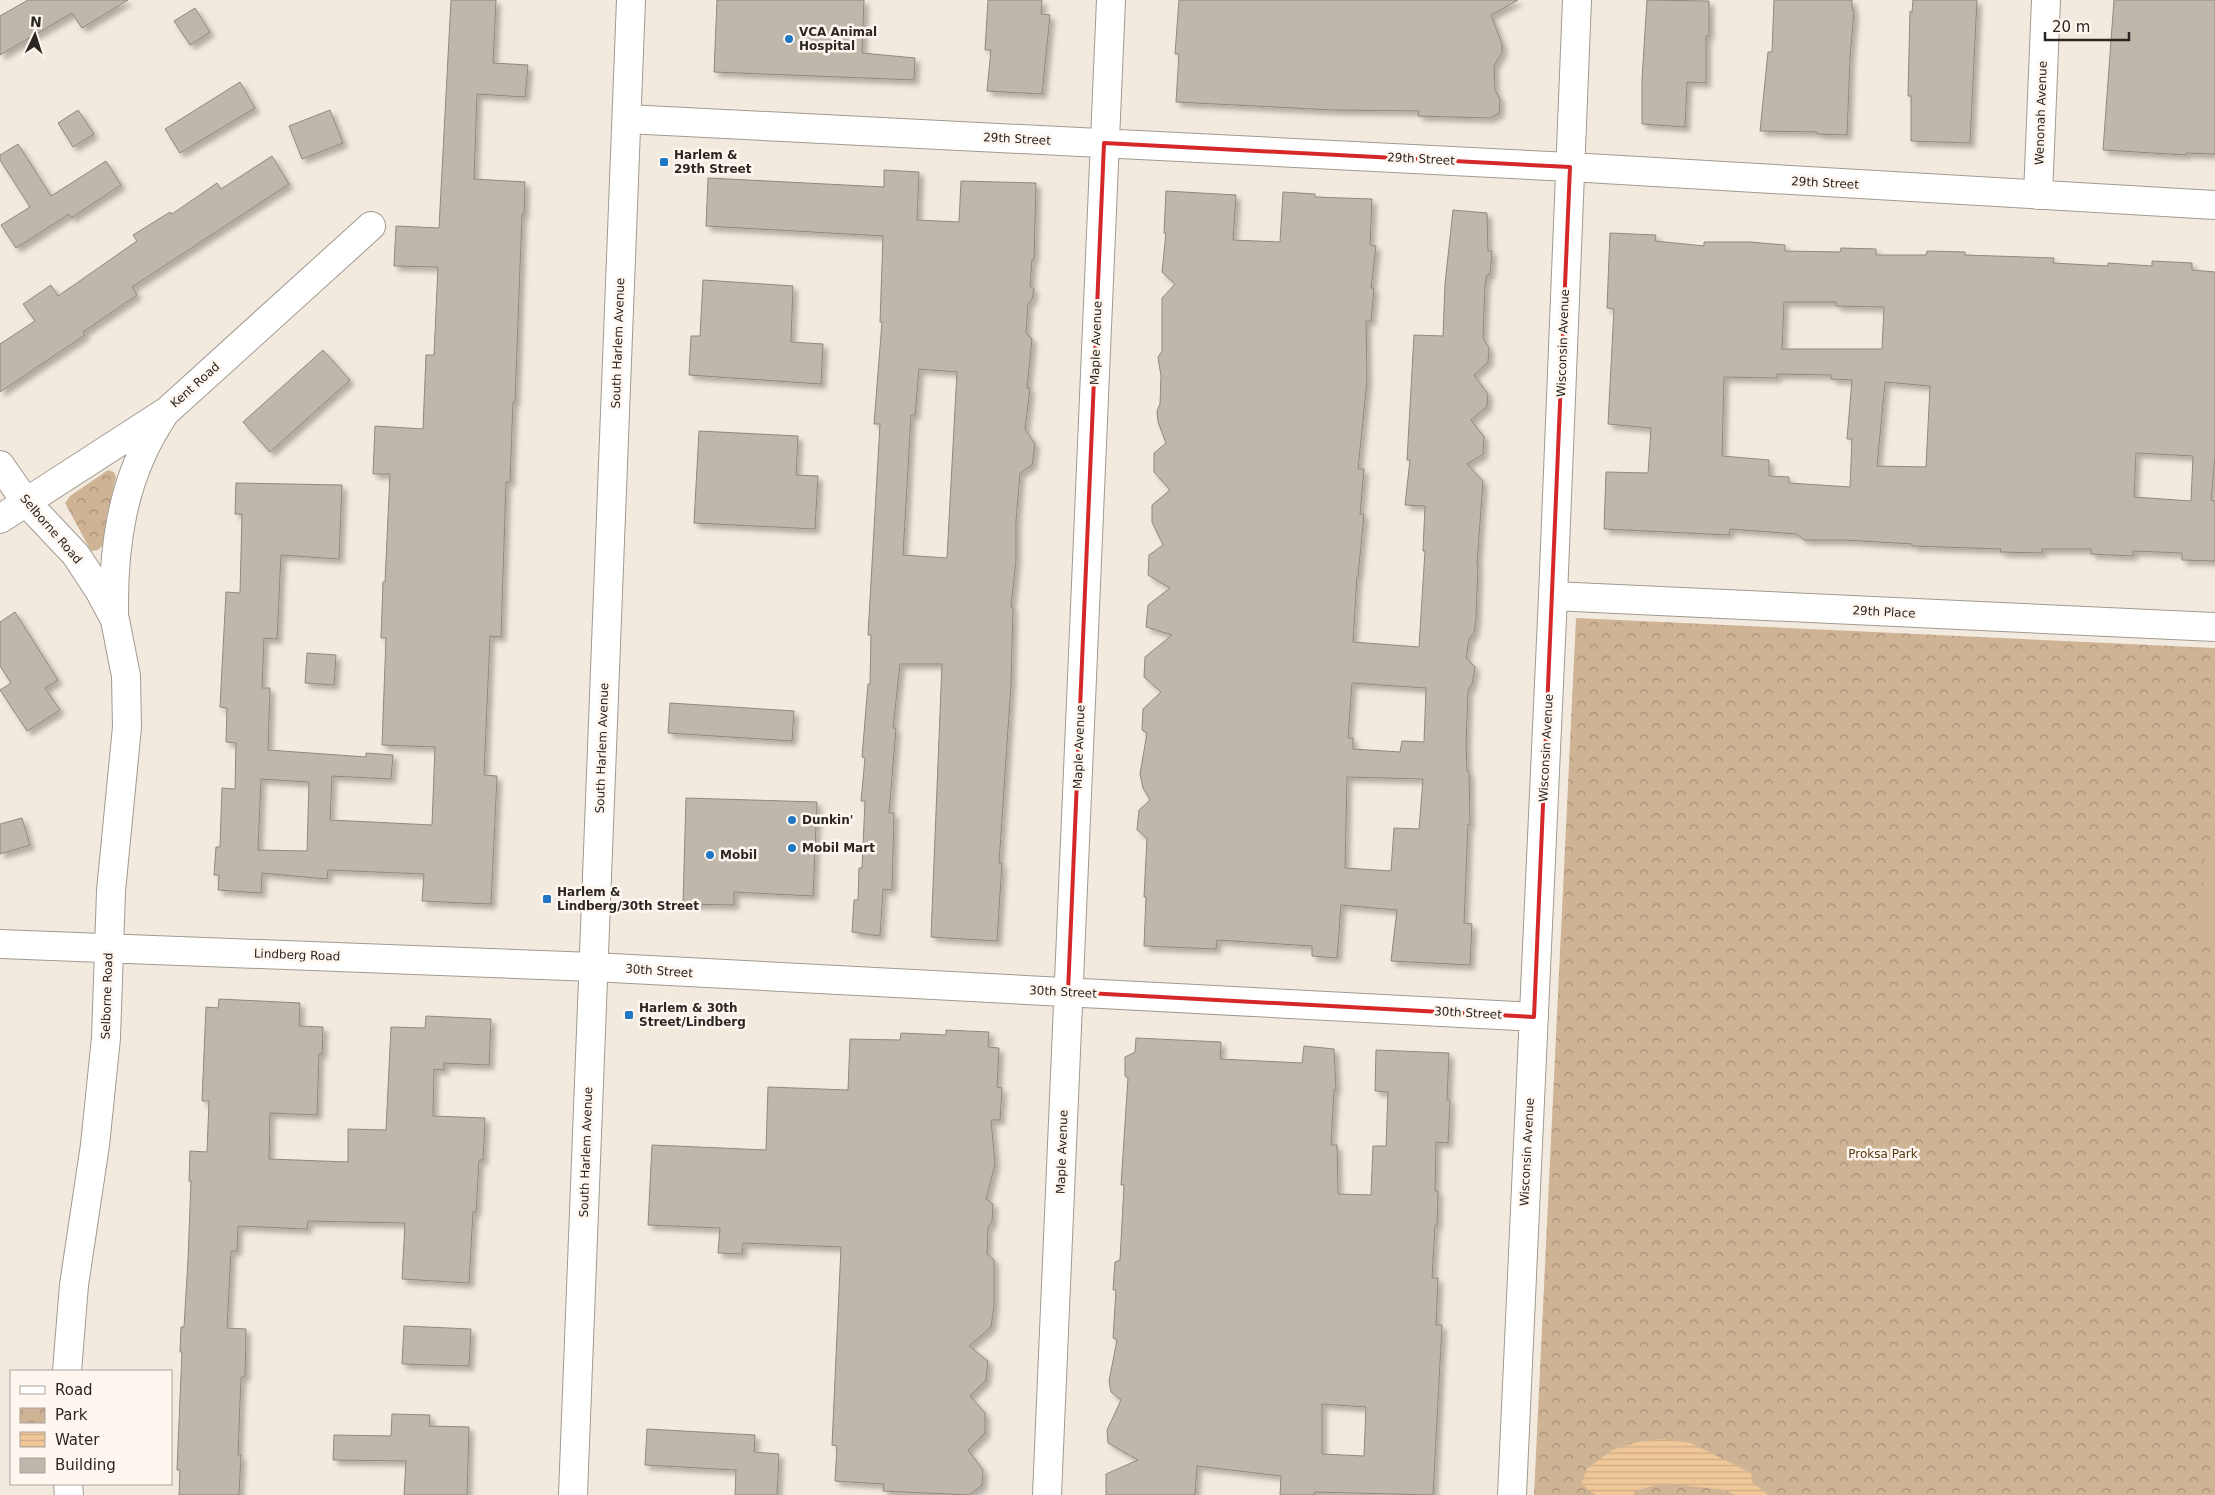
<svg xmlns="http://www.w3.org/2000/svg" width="2215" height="1495" viewBox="0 0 2215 1495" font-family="'DejaVu Sans',sans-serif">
  <defs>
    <pattern id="park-crowns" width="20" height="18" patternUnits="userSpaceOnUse" patternTransform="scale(1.25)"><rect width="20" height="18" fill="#ceb395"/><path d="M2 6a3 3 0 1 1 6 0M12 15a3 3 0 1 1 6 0" fill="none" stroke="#a79179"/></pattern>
    <pattern id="water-rules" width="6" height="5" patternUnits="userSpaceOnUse" patternTransform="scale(1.25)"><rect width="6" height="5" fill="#f0c798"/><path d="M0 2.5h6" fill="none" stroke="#ceab83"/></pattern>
    <filter id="shadow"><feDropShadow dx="4.5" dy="4.5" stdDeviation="2.5" flood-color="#0004"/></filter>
  </defs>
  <rect width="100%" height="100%" fill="#f3eadf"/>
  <path fill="url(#park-crowns)" d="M 108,470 L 114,472 L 116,477 L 106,519 L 106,539 L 104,544 L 98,550 L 91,551 L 65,503 L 70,496 Z
    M 1576,618 L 2215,648 L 2215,1495 L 1534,1495 Z"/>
  <path fill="#ceb395" d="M 2205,842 L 2215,842 L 2215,943 L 2201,943 Z"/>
  <path fill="url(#water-rules)" d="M 1662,1439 L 1691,1443 L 1751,1473 L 1752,1482 L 1768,1495 L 1735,1495 L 1725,1490 L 1663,1483 L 1635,1491 L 1634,1495 L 1596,1495 L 1581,1484 L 1587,1469 L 1612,1450 L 1637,1442 Z"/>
  <path fill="#c0b7ac" stroke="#90887e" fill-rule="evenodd" filter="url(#shadow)" d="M 28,0 L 128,0 L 82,28 L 72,13 L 0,55 L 0,16 Z
    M 451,0 L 496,0 L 493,63 L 528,65 L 525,97 L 477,94 L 474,179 L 525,182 L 524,214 L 522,214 L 515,402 L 513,402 L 510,482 L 506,482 L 501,637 L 490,636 L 484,775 L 497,776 L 491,904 L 422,901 L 424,874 L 328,870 L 327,879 L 262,873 L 261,893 L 218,890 L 219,875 L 214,875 L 216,847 L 220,847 L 222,788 L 235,789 L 236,743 L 226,742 L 227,708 L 220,707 L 226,592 L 240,593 L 242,514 L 235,514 L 236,483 L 342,485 L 339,559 L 281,555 L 277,639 L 264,638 L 262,688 L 270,688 L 268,750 L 366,757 L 366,753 L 393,755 L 391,779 L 332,776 L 330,820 L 432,825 L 435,747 L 382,745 L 386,638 L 381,638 L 383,582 L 385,582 L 390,474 L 373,474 L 375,426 L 423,429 L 426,355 L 434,355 L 438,267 L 394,266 L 396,226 L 439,228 ZM 261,779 L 309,782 L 307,851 L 258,850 Z
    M 717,0 L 864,0 L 862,53 L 915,58 L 914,80 L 714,72 Z
    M 988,0 L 1042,0 L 1041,14 L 1050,15 L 1042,94 L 987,91 L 991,50 L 985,50 Z
    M 1179,0 L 1518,0 L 1491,15 L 1502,44 L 1502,52 L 1494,66 L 1495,90 L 1500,99 L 1499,113 L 1490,118 L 1418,116 L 1419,111 L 1333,110 L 1176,102 L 1179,54 L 1175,54 Z
    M 1647,0 L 1709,1 L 1709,36 L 1706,36 L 1706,83 L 1687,82 L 1685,127 L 1642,124 L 1642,79 Z
    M 1774,0 L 1852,0 L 1852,10 L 1854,10 L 1850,58 L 1847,135 L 1817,134 L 1817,132 L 1760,131 L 1768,52 L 1772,52 Z
    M 1913,0 L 1977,0 L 1970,143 L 1911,141 L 1911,96 L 1908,96 L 1910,11 L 1912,12 Z
    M 2114,0 L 2215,0 L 2215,154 L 2186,153 L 2186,155 L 2103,150 Z
    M 195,8 L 210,32 L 190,45 L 174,21 Z
    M 240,82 L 255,108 L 180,153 L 165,129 Z
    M 78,110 L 94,134 L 73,147 L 58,123 Z
    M 330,110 L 343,143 L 302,159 L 289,126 Z
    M 18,144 L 51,196 L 106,161 L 121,185 L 71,218 L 69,214 L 16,248 L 1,225 L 30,207 L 0,160 L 0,155 Z
    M 272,156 L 289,184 L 132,287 L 137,295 L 83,332 L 85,335 L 0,392 L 0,344 L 35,321 L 23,304 L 51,285 L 58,296 L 137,241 L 133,235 L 170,212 L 172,214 L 217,183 L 221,189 Z
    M 884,170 L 919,172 L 917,220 L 959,222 L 961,181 L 1036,183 L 1034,258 L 1032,260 L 1030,286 L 1034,289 L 1032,299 L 1028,304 L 1026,333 L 1032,339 L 1027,388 L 1030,388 L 1025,429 L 1035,444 L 1032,465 L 1020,473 L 1016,521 L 1016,560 L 1011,607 L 1013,607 L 1011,684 L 999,863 L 1002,863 L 997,941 L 931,937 L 942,664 L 900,664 L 893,728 L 896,728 L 889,813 L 894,813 L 892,890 L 883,889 L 880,936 L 852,932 L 854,900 L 858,900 L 859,868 L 862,868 L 865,801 L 861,801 L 865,758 L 862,757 L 868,684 L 870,684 L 871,635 L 868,635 L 880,424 L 874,424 L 882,322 L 880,322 L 883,236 L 706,226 L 708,178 L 884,187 ZM 919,369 L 957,372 L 947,558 L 903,555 L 911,415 L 915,415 Z
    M 1166,191 L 1236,195 L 1233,240 L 1280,242 L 1283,192 L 1315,194 L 1315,197 L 1372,199 L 1370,245 L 1376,246 L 1371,288 L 1374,288 L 1371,321 L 1366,321 L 1367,380 L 1358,469 L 1364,469 L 1360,514 L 1364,514 L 1358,576 L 1357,576 L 1353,642 L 1419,647 L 1425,551 L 1423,551 L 1425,506 L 1405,505 L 1410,460 L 1407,460 L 1414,335 L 1443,336 L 1445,284 L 1453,210 L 1487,213 L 1488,251 L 1492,251 L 1490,274 L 1487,275 L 1485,285 L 1483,338 L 1489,348 L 1488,362 L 1474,375 L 1488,394 L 1487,406 L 1471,420 L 1484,437 L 1483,454 L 1467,464 L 1483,481 L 1477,564 L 1478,564 L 1476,619 L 1474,633 L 1469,639 L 1466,658 L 1475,667 L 1472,684 L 1468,690 L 1466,744 L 1467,771 L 1469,771 L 1470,825 L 1468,824 L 1464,923 L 1472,924 L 1470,965 L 1391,961 L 1397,910 L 1341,905 L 1337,958 L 1312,956 L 1312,946 L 1217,940 L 1216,949 L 1144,946 L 1146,897 L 1144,897 L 1147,838 L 1137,830 L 1139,810 L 1150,800 L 1143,788 L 1140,774 L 1147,733 L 1142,730 L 1143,709 L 1161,692 L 1144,677 L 1145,657 L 1172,635 L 1146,627 L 1148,605 L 1170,588 L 1148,575 L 1149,555 L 1163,545 L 1152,522 L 1152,505 L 1170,490 L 1154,472 L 1154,453 L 1166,443 L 1158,422 L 1157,411 L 1160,404 L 1161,376 L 1158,357 L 1162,351 L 1162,298 L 1175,284 L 1162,272 L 1166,233 L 1164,233 ZM 1352,683 L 1426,688 L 1424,742 L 1402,741 L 1400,752 L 1353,749 L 1353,738 L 1348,738 ZM 1347,777 L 1423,779 L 1419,829 L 1394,828 L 1391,871 L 1345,868 Z
    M 1610,233 L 1656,235 L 1655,241 L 1704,246 L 1704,242 L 1750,242 L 1785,245 L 1785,251 L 1840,252 L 1841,248 L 1876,249 L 1876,255 L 1926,255 L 1927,251 L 1965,252 L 1965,255 L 2054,258 L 2053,263 L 2108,266 L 2108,263 L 2152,266 L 2152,261 L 2192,263 L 2192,270 L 2215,272 L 2215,457 L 2211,500 L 2215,501 L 2215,561 L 2182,560 L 2182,553 L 2133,551 L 2133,556 L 2091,554 L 2091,549 L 2042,549 L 2042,553 L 2000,552 L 2001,549 L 1912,546 L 1912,544 L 1846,540 L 1804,540 L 1797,534 L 1730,529 L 1729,535 L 1604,529 L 1606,472 L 1648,473 L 1651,428 L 1608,424 L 1614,309 L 1607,308 ZM 1784,302 L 1836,302 L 1836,306 L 1884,307 L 1882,349 L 1782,349 ZM 1777,374 L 1831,375 L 1831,379 L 1852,380 L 1847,439 L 1852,439 L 1850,487 L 1789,483 L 1789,477 L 1769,476 L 1769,460 L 1722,456 L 1724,377 L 1777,378 ZM 1885,382 L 1930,386 L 1926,467 L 1877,466 ZM 2136,453 L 2193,456 L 2191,501 L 2134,497 Z
    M 703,280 L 793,286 L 791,342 L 823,344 L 821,384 L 689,375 L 691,336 L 700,336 Z
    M 323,350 L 350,380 L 270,452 L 243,422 Z
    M 699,431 L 798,436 L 796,475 L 818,476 L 815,529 L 694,523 Z
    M 15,612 L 58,680 L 45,688 L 60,710 L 27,731 L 0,690 L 11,683 L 0,666 L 0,622 Z
    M 307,653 L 336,655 L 334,685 L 305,683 Z
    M 670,703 L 794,711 L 792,741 L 668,733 Z
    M 686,798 L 817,802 L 813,896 L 734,892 L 734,905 L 683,904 Z
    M 22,818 L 30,845 L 0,854 L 0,824 Z
    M 219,999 L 300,1003 L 299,1026 L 323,1027 L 322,1054 L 319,1054 L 317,1115 L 270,1113 L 269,1159 L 348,1162 L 348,1129 L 386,1130 L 391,1027 L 425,1028 L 426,1016 L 491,1019 L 489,1065 L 444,1063 L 444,1070 L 434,1069 L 433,1116 L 485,1118 L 483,1160 L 479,1160 L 476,1212 L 473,1212 L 469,1283 L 402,1279 L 405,1223 L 308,1221 L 307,1229 L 238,1226 L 237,1251 L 231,1251 L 227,1328 L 246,1329 L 245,1377 L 241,1377 L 238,1455 L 241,1455 L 239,1495 L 179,1495 L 180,1470 L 177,1470 L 182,1352 L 180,1352 L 181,1327 L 184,1327 L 188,1260 L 191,1181 L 189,1181 L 190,1151 L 207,1152 L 209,1101 L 202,1101 L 206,1007 L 218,1008 Z
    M 946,1030 L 989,1032 L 988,1047 L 999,1048 L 997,1087 L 1002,1088 L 1000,1120 L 991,1120 L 995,1164 L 986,1199 L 993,1204 L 992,1222 L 988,1227 L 987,1254 L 994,1260 L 994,1306 L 991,1327 L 969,1346 L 988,1361 L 986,1380 L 970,1396 L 985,1413 L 985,1433 L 968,1450 L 983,1470 L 982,1485 L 969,1495 L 883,1491 L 884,1484 L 835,1481 L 837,1446 L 832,1445 L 841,1247 L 743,1243 L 742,1254 L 718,1253 L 720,1228 L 648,1225 L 652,1145 L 766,1150 L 768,1087 L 848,1090 L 850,1039 L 900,1040 L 901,1033 L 946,1035 Z
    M 1136,1038 L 1221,1042 L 1220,1059 L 1302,1063 L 1304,1046 L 1334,1049 L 1336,1090 L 1334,1090 L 1331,1145 L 1337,1145 L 1338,1194 L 1371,1195 L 1373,1146 L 1386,1146 L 1388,1092 L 1375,1091 L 1376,1050 L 1449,1053 L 1447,1100 L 1450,1100 L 1448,1143 L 1436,1142 L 1435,1191 L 1438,1191 L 1437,1225 L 1435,1225 L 1432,1278 L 1438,1278 L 1436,1325 L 1442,1325 L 1433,1495 L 1315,1492 L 1314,1495 L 1280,1495 L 1281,1476 L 1197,1466 L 1195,1495 L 1106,1495 L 1106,1474 L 1138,1460 L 1108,1443 L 1107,1430 L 1121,1400 L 1111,1392 L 1109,1381 L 1117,1340 L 1113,1338 L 1116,1290 L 1113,1290 L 1115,1262 L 1120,1260 L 1124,1185 L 1121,1185 L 1128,1078 L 1125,1076 L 1125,1057 L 1135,1052 ZM 1322,1404 L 1366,1407 L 1364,1456 L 1322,1454 Z
    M 404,1326 L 471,1329 L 469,1366 L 402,1364 Z
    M 392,1414 L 430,1415 L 429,1426 L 469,1427 L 467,1495 L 404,1495 L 406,1461 L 333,1460 L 334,1435 L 391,1436 Z
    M 647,1429 L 755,1435 L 754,1452 L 779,1454 L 777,1495 L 735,1495 L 736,1470 L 645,1465 Z"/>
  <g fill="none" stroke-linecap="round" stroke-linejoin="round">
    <defs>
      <path id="minor" d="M 627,119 L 1570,167 L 2215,205
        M 2038,195 L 2046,0
        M 0,465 L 26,502 L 76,555 L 99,590 L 115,620 L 126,676 L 127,727 L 111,891 L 106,1038 L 95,1145 L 74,1285 L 67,1371
        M 0,519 L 167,411 L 371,226
        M 1553,596 L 2215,627
        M 114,613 C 113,543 123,476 163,416
        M 0,944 L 593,967 L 1534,1017
        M 68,1484 L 69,1495
        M 1047,1495 L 1111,0
        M 1512,1495 L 1553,596 L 1577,0"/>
      <path id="major" d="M 573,1495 L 631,0"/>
    </defs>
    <use href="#minor" stroke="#a29a90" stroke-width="30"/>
    <use href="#major" stroke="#a29a90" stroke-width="30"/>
    <use href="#minor" stroke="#fff" stroke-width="28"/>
    <use href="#major" stroke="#fff" stroke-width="28"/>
  </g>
  <path fill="none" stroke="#d62828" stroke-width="4" stroke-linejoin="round" d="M 1104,143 L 1570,167 L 1534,1017 L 1068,992 Z"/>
  <g fill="#2077c5" stroke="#fff7ef" stroke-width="2">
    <circle cx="789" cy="39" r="5"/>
    <rect x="659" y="157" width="10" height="10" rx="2.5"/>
    <circle cx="792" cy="820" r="5"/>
    <circle cx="792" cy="848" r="5"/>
    <circle cx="710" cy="855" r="5"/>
    <rect x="542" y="894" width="10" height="10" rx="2.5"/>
    <rect x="624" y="1010" width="10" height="10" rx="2.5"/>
  </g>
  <g text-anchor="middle" stroke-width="5" stroke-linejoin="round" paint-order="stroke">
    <g font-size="12" font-weight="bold" fill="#2a2622" stroke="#fff7ef" text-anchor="start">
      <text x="799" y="36">VCA Animal<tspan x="799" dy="14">Hospital</tspan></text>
      <text x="674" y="159">Harlem &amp;<tspan x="674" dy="14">29th Street</tspan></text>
      <text x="802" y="824">Dunkin'</text>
      <text x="802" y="852">Mobil Mart</text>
      <text x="720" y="859">Mobil</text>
      <text x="557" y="896">Harlem &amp;<tspan x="557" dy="14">Lindberg/30th Street</tspan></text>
      <text x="639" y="1012">Harlem &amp; 30th<tspan x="639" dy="14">Street/Lindberg</tspan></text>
    </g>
    <g font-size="12" fill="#2a2622" stroke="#fff7ef">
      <text transform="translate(2041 113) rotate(-88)" y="4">Wenonah Avenue</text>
      <text transform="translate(1017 139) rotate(3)" y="4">29th Street</text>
      <text transform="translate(1421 159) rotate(3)" y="4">29th Street</text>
      <text transform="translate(1825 183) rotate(3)" y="4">29th Street</text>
      <text transform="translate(618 343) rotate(-88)" y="4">South Harlem Avenue</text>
      <text transform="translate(1096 343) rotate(-88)" y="4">Maple Avenue</text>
      <text transform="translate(1563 343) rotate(-88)" y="4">Wisconsin Avenue</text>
      <text transform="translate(195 385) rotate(-42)" y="4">Kent Road</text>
      <text transform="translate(51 529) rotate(49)" y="4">Selborne Road</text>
      <text transform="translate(1884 612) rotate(3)" y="4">29th Place</text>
      <text transform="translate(1079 747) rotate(-88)" y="4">Maple Avenue</text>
      <text transform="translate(602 748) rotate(-88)" y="4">South Harlem Avenue</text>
      <text transform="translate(1546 748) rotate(-87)" y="4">Wisconsin Avenue</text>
      <text transform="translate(297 955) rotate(2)" y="4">Lindberg Road</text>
      <text transform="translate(659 971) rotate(4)" y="4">30th Street</text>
      <text transform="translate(1063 992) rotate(3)" y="4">30th Street</text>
      <text transform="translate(107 996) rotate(-88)" y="4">Selborne Road</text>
      <text transform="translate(1468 1013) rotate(3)" y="4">30th Street</text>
      <text transform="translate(586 1152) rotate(-88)" y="4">South Harlem Avenue</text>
      <text transform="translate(1062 1152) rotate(-88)" y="4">Maple Avenue</text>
      <text transform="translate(1527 1152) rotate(-87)" y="4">Wisconsin Avenue</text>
    </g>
    <g font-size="12" fill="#533712" stroke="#fff7ef">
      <text x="1883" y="1158">Proksa Park</text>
    </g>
  </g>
  <rect x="10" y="1370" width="162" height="115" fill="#fff7ef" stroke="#aaa39d"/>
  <rect x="20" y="1386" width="25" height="8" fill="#ffffff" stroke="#aaa39d"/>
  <text x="55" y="1395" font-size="15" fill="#2a2622">Road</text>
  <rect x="20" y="1408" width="25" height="15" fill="url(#park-crowns)" stroke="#aaa39d"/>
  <text x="55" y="1420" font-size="15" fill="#2a2622">Park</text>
  <rect x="20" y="1432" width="25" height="15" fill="url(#water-rules)" stroke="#aaa39d"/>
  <text x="55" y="1445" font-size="15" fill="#2a2622">Water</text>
  <rect x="20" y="1458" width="25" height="15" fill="#c0b7ac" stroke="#aaa39d"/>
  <text x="55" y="1470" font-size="15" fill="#2a2622">Building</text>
  <g transform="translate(35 35) rotate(4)" stroke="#fff7ef" stroke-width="4" paint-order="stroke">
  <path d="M0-4L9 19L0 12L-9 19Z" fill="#2a2622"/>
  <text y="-8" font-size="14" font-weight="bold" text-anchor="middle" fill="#2a2622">N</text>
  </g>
  <path d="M2045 32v8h84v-8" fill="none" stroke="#2a2622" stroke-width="2.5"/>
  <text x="2052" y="32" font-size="15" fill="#2a2622" stroke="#fff7ef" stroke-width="4" paint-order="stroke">20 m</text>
</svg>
